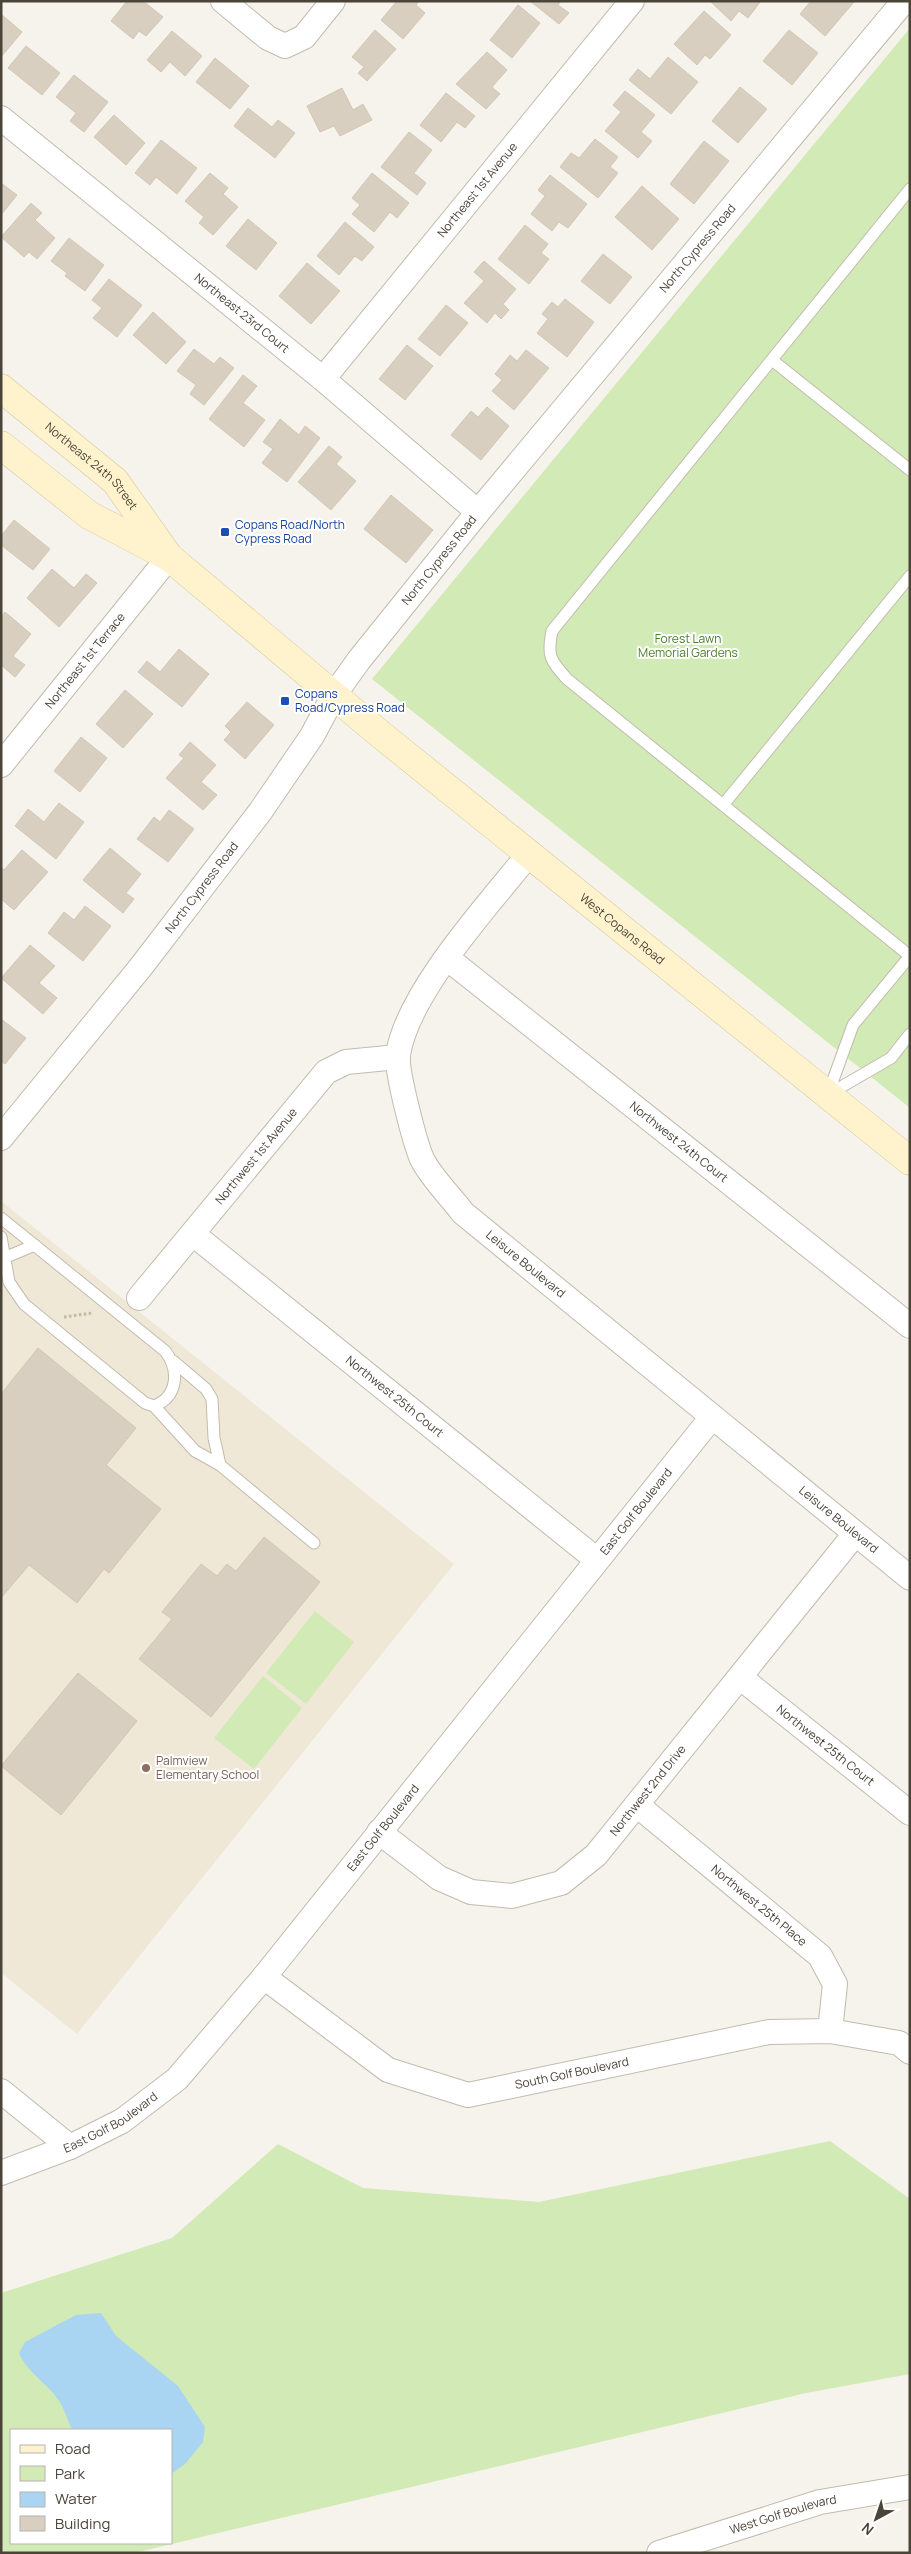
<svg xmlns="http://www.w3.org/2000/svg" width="911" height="2554" viewBox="0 0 911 2554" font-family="Manrope,sans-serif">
  <rect width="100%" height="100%" fill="#f6f3ec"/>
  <path fill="#efe8d6" d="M 1,1201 L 454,1564 L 77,2034 L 1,1973 Z"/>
  <path fill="#d2eab5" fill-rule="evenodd" d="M 910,28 L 910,1108 L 372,679 Z
    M 315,1611 L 354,1642 L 306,1704 L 266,1673 Z
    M 263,1676 L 302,1708 L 254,1769 L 214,1738 Z
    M 830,2141 L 910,2199 L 910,2374 L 806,2393 L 134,2553 L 1,2553 L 1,2293 L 172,2238 L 278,2144 L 363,2188 L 539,2202 ZM 11,2430 L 171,2430 L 171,2543 L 11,2543 Z"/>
  <path fill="#a9d4f2" d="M 101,2313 L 116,2336 L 178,2386 L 205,2427 L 203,2442 L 185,2464 L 171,2474 L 171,2430 L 72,2430 C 68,2421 65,2410 59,2401 C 48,2383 27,2373 19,2353 L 25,2342 L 76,2315 Z"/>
  <path fill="#d8cfc1" stroke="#d3c7b4" d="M 127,1 L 143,1 L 163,17 L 146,36 L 139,31 L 133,39 L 111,21 Z
    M 397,1 L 419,1 L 416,5 L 425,13 L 403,39 L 381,20 Z
    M 530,1 L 561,1 L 558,5 L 569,13 L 559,24 Z
    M 710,1 L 761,1 L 748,18 L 739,11 L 731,21 Z
    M 811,1 L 853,1 L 854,2 L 825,36 L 800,14 Z
    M 518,5 L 540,23 L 512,58 L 490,40 Z
    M 704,11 L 731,35 L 710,59 L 705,55 L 697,65 L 674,44 Z
    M 1,14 L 22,32 L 1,57 Z
    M 375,30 L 396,49 L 367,81 L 358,73 L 364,67 L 352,57 Z
    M 789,30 L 818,53 L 792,85 L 763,61 Z
    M 172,31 L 202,56 L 185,76 L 170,62 L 161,72 L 147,60 Z
    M 26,46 L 60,73 L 42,95 L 8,68 Z
    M 487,52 L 507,70 L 492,87 L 500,94 L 486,109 L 456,84 Z
    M 668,57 L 698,82 L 671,114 L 629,80 L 638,69 L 650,79 Z
    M 215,58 L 249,86 L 230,109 L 196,82 Z
    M 74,75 L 108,102 L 84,132 L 70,121 L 76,113 L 56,97 Z
    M 740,87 L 767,109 L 738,143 L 712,121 Z
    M 342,88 L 353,110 L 363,104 L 372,120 L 340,136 L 334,126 L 320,132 L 307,106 Z
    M 625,91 L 655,115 L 641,132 L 652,141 L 638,158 L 605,131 L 621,112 L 613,105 Z
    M 446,93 L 475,116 L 465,128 L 457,122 L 441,142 L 420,125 Z
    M 248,108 L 272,127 L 278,120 L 295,133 L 275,158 L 234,126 Z
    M 114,115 L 145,143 L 126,165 L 94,137 Z
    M 409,132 L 432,150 L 414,173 L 426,183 L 417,195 L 381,167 Z
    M 595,139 L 618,157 L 610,167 L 618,173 L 598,198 L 560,167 L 571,153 L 579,158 Z
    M 161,140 L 197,168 L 177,194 L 156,177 L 150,185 L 135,173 Z
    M 704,141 L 729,161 L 694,204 L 670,184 Z
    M 210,173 L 228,188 L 223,194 L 238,207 L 213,235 L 199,223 L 204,217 L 185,201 Z
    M 372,173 L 409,203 L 397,218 L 390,212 L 374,232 L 352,214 L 360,205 L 352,198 Z
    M 550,175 L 587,204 L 568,228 L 559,222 L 552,231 L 531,214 L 545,196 L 538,190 Z
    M 1,183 L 17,195 L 1,215 Z
    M 642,186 L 679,219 L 652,250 L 615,217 Z
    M 31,203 L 42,213 L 35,220 L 55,238 L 37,259 L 29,252 L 24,257 L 1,237 Z
    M 248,219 L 277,243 L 256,270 L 226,246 Z
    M 345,222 L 374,247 L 362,261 L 355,256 L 339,275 L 317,256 Z
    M 525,225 L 548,244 L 541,253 L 549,259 L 529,284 L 498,259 Z
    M 69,238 L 104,265 L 85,291 L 65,276 L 67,273 L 51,261 Z
    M 603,254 L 632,277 L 610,304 L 581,281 Z
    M 484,261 L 516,289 L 503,304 L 509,310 L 501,319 L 495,313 L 487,323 L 464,303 L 484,281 L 474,272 Z
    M 307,263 L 340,291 L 311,324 L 279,296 Z
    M 109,279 L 142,305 L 117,337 L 93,318 L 102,308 L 92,300 Z
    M 565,299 L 594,322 L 567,357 L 537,333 L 548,319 L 542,314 L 552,302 L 558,307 Z
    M 446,305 L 468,323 L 440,356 L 418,339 Z
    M 153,312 L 186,342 L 166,364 L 133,335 Z
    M 407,345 L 433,366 L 405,400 L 379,379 Z
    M 194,349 L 214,364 L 220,357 L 234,368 L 204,405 L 190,394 L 196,385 L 177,371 Z
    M 526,350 L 549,368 L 514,410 L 492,391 L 502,380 L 495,374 L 510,355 L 517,361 Z
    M 243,375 L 257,386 L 243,403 L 265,420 L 244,447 L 209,419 Z
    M 487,407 L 509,426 L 481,460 L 451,435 L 471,411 L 478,417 Z
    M 280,419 L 299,435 L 305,426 L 320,438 L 287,482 L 262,463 L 273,449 L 263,442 Z
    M 329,446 L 342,457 L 336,464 L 356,481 L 331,510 L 298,482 Z
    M 391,495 L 433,530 L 406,563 L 364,529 Z
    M 14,520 L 50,549 L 33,570 L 1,545 L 1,536 Z
    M 52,569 L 74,588 L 86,574 L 97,583 L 59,627 L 27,598 Z
    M 5,612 L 31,634 L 13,656 L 25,665 L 15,677 L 1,665 L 1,617 Z
    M 179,649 L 209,674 L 182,707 L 138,672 L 147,661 L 160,672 Z
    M 125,690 L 153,714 L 123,748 L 96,724 Z
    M 247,702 L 274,725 L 245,759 L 224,740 L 231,732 L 225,726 Z
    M 81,737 L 107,758 L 80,792 L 54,771 Z
    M 190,742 L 216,765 L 201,782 L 217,795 L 203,810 L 166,778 L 184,758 L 179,755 Z
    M 59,803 L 84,822 L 56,859 L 15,826 L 28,809 L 44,822 Z
    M 169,810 L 194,829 L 168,862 L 137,839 L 154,817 L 160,822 Z
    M 110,848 L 141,874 L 126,893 L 134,899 L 123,913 L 83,880 Z
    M 22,850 L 48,872 L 14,910 L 1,899 L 1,867 L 4,870 Z
    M 85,906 L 111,926 L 83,961 L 48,933 L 64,912 L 74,920 Z
    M 30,945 L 55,966 L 39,983 L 57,998 L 43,1014 L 1,978 Z
    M 1,1019 L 26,1038 L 5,1064 L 1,1061 Z
    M 38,1348 L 136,1428 L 106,1465 L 161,1509 L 109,1573 L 104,1569 L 77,1603 L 29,1565 L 1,1598 L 1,1394 Z
    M 264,1537 L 320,1582 L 211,1717 L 139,1659 L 172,1619 L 162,1612 L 201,1564 L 217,1576 L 227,1564 L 236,1571 Z
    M 78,1673 L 137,1721 L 61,1815 L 1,1766 Z"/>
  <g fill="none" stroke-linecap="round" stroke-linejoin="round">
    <defs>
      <path id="service" d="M 772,360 L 910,470
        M 723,805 L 910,576
        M 910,956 L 567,679 C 550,660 547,656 552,631 L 910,189
        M 828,1094 L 853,1025 L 910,956
        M 829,1094 L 891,1058 L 910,1034
        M 1,1218 L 165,1351 C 180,1370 178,1397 154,1406 L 145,1403 L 24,1304 L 9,1282 L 1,1237
        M 4,1258 L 35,1245
        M 154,1406 L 195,1451 L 220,1465 L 214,1438 L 212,1399 L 206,1389 L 173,1361
        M 220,1465 L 314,1543"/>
      <g id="minor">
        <path d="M 223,1 L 268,38 L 285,46 L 304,37 L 333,1"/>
        <path id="s1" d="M 1,118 L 323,379 L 478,512"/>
        <path id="s2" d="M 323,379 L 632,1"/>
        <path id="s3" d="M 1,765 L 169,557"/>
        <path id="s4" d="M 529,854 C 489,904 407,993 398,1055 C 396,1071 415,1143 422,1159 C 430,1176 451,1197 463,1213 L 910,1578"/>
        <path id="s5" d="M 447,958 L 910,1326"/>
        <path id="s6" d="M 1,1138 L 140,968 L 260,812 L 312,736 L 334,695 L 359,660 L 478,512 L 904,1"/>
        <path id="s7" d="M 193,1234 L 597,1560"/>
        <path id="s8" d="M 139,1298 L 326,1072 L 346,1062 L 398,1057"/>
        <path id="s9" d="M 741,1678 L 910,1813"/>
        <path id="s10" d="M 637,1805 L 820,1956 L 835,1984 L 830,2031"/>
        <path id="s11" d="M 379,1832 L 439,1878 L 471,1892 L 512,1896 L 561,1883 L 596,1855 L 855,1534"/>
        <path id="s12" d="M 264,1977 L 388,2070 L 468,2095 L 769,2032 L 830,2031 L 899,2043 L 910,2052"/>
        <path d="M 1,2091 L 70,2147"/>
        <path id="s13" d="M 1,2173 L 70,2147 L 122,2121 L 177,2079 L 264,1977 L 712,1417"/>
        <path id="s14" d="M 659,2553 L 820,2502 L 910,2487"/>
      </g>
      <g id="secondary">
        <path id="s15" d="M 1,388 L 115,481 L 167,554"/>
        <path id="s16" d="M 1,445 L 89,515 L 169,557 L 380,734 L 910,1161"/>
      </g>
    </defs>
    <use href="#service" stroke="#c2bbae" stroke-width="13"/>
    <use href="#minor" stroke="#c2bbae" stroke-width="26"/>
    <use href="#secondary" stroke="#d6c79b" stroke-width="29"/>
    <path stroke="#c4b79f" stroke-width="3" stroke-dasharray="2.5 2.5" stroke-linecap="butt" d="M 64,1317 L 92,1313"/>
    <use href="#service" stroke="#fff" stroke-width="11"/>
    <use href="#minor" stroke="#fff" stroke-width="24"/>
    <use href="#secondary" stroke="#fff3cd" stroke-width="28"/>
  </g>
  <g fill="#1a4fb4" stroke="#fff" stroke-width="2">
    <rect x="220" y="527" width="10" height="10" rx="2.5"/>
    <rect x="280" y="696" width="10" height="10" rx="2.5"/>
  </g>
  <circle fill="#8d6e63" stroke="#fff" stroke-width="2" cx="146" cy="1768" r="5"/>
  <g text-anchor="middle" stroke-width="4" stroke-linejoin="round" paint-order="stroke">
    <g font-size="12" fill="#4b4439" stroke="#fff">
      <text dy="4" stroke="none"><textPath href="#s2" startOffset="244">Northeast 1st Avenue</textPath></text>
      <text dy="4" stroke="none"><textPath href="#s6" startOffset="1131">North Cypress Road</textPath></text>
      <text dy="4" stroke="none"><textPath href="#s1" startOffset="310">Northeast 23rd Court</textPath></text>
      <text dy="4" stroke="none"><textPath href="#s15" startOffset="120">Northeast 24th Street</textPath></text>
      <text dy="4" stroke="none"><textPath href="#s6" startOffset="726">North Cypress Road</textPath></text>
      <text dy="4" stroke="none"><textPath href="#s3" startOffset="134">Northeast 1st Terrace</textPath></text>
      <text dy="4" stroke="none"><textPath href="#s6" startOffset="321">North Cypress Road</textPath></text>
      <text dy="4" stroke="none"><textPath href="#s16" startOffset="789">West Copans Road</textPath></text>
      <text dy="4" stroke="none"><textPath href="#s5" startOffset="296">Northwest 24th Court</textPath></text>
      <text dy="4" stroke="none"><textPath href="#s8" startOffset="184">Northwest 1st Avenue</textPath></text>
      <text dy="4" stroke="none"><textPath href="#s4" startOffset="498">Leisure Boulevard</textPath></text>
      <text dy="4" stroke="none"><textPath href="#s7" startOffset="259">Northwest 25th Court</textPath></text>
      <text dy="4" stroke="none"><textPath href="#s13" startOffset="931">East Golf Boulevard</textPath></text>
      <text dy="4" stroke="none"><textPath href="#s4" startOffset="902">Leisure Boulevard</textPath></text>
      <text dy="4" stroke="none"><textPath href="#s9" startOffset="108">Northwest 25th Court</textPath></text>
      <text dy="4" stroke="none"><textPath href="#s11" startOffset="330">Northwest 2nd Drive</textPath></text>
      <text dy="4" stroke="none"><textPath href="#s13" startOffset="526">East Golf Boulevard</textPath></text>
      <text dy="4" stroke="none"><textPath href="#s10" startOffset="158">Northwest 25th Place</textPath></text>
      <text dy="4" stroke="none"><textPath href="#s12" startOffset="345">South Golf Boulevard</textPath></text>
      <text dy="4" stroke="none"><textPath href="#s13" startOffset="121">East Golf Boulevard</textPath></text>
      <text dy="4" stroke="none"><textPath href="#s14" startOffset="130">West Golf Boulevard</textPath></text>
    </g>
    <g font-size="12" fill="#164399" stroke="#fff" text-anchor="start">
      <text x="235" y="529">Copans Road/North<tspan x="235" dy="14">Cypress Road</tspan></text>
      <text x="295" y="698">Copans<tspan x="295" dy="14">Road/Cypress Road</tspan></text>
    </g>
    <g font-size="12" fill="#4a7f2a" stroke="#fff">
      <text x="688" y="643">Forest Lawn<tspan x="688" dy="14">Memorial Gardens</tspan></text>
    </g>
    <g font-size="12" fill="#785e54" stroke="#fff" text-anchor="start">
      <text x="156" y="1765">Palmview<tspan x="156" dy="14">Elementary School</tspan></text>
    </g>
  </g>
  <rect width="911" height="2554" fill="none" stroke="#4b4439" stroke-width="5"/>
  <rect x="10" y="2429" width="162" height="115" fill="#ffffff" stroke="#b7b4b0"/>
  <rect x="20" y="2445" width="25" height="8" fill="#fff3cd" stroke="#b7b4b0"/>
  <text x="55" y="2454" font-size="15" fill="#4b4439">Road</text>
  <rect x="20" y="2466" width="25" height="15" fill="#d2eab5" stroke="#b7b4b0"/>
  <text x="55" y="2479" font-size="15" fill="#4b4439">Park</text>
  <rect x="20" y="2492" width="25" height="15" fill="#a9d4f2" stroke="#b7b4b0"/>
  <text x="55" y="2504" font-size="15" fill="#4b4439">Water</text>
  <rect x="20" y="2516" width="25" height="15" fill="#d8cfc1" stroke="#b7b4b0"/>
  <text x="55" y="2529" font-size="15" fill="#4b4439">Building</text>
  <g transform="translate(876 2519) rotate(220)" stroke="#ffffff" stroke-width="4" paint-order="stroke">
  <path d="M0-4L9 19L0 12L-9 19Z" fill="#4b4439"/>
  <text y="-8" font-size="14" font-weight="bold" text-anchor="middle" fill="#4b4439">N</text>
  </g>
</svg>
